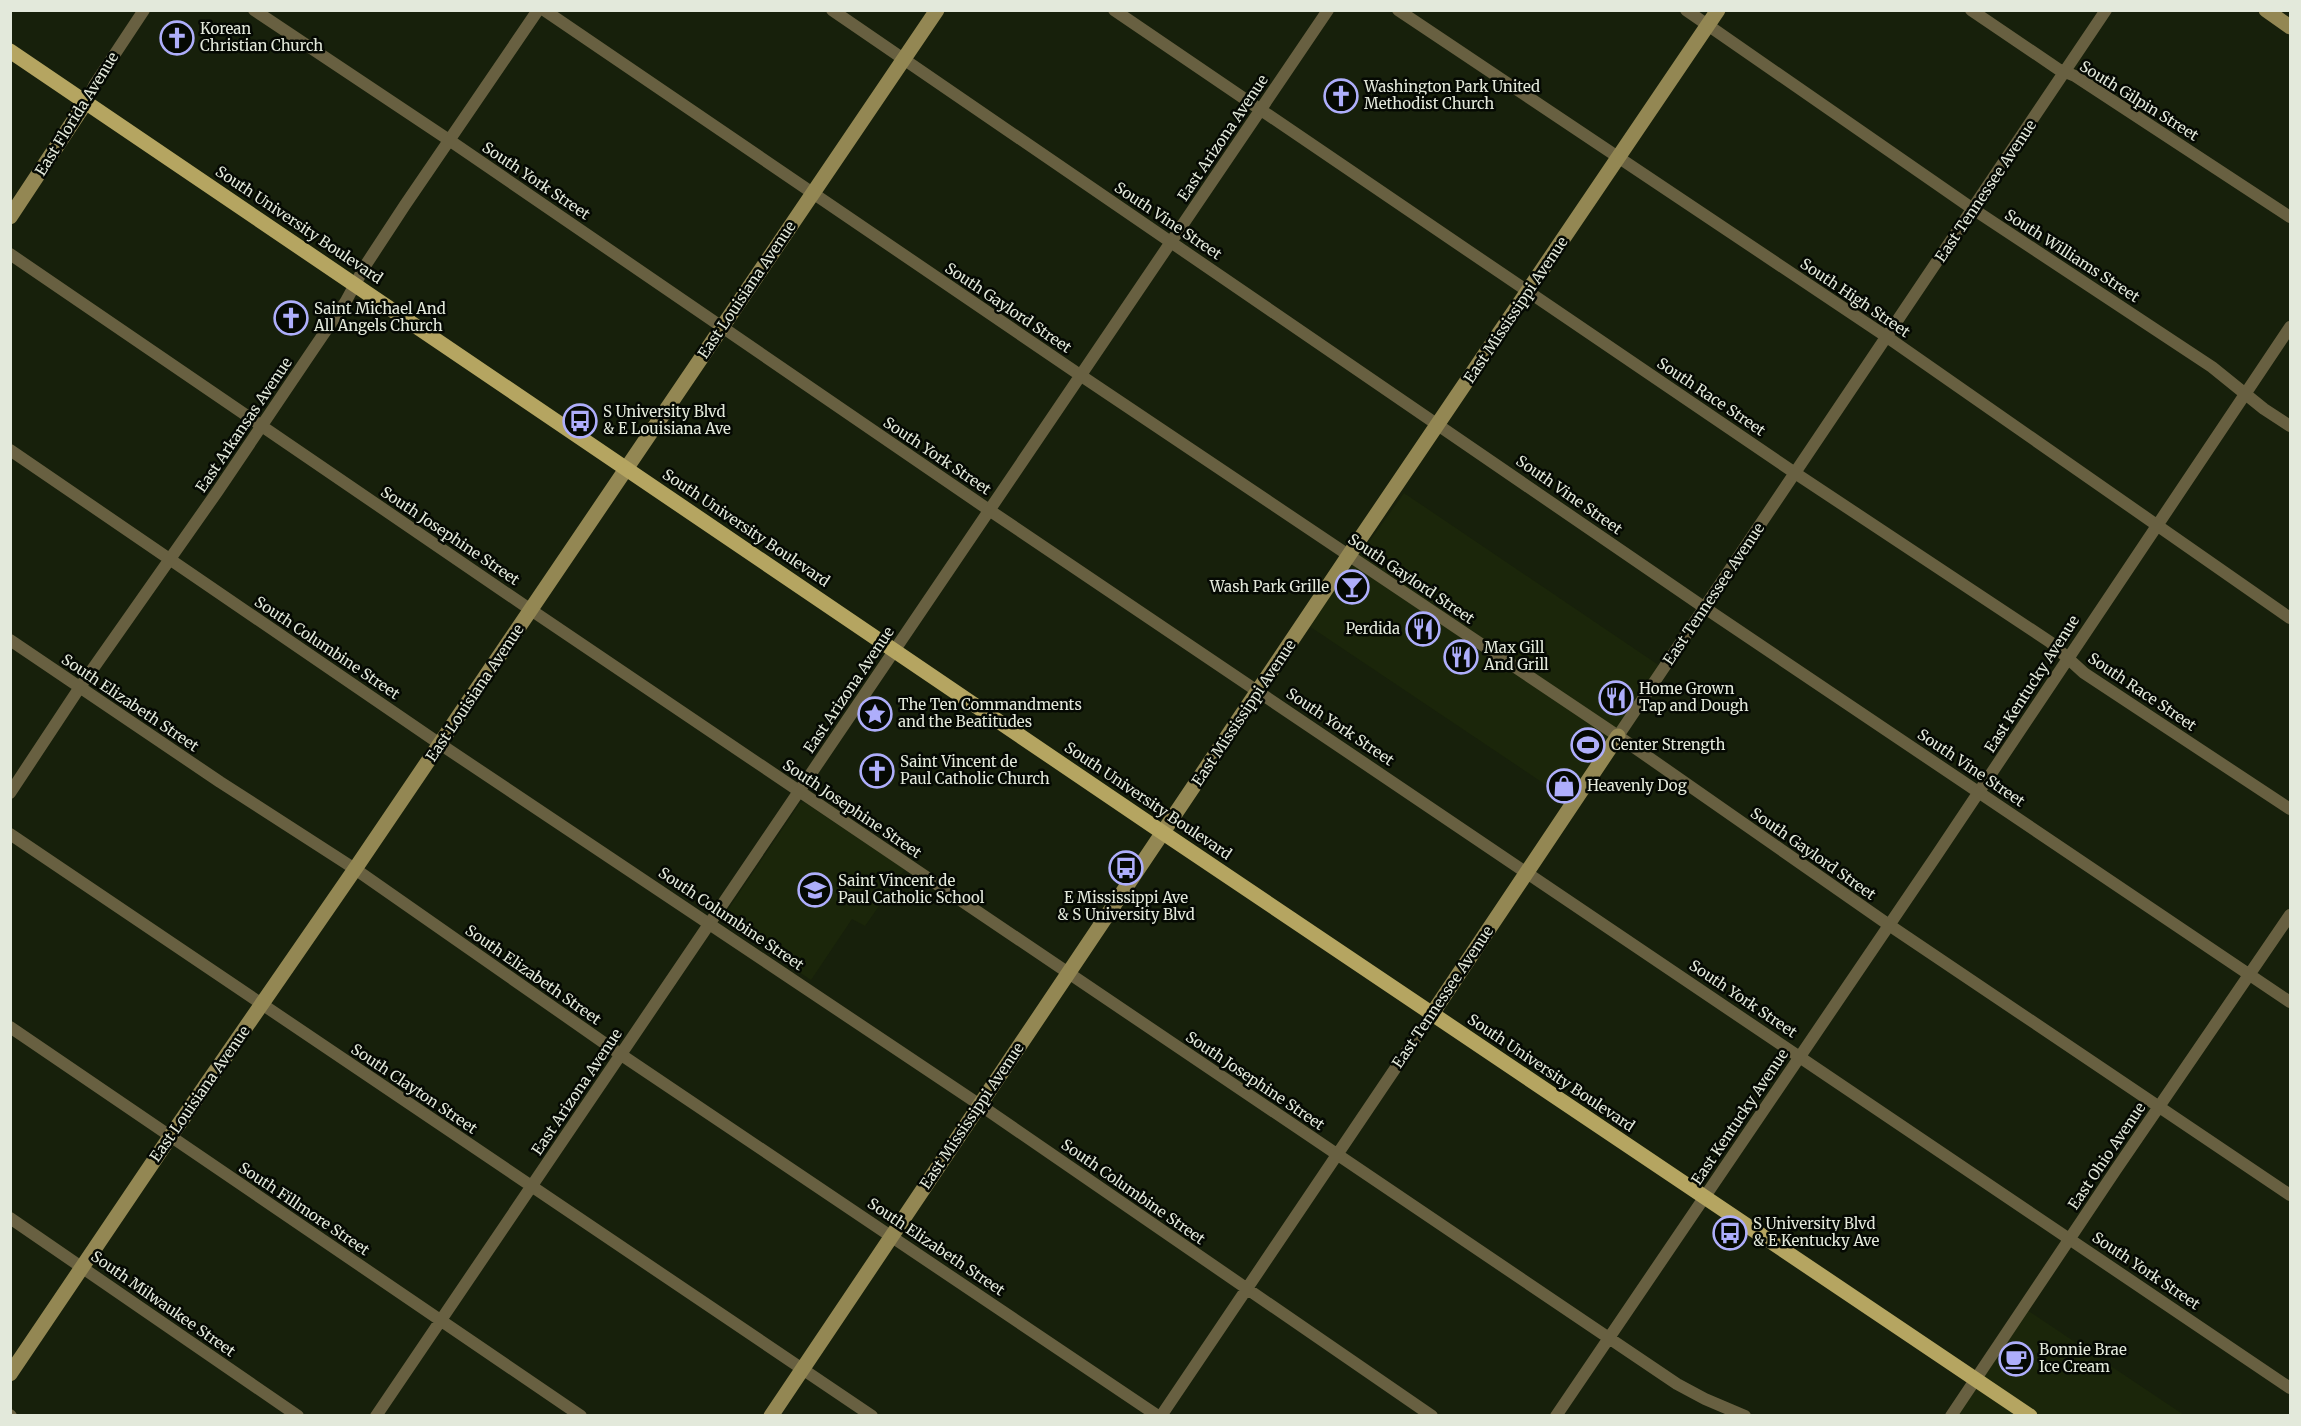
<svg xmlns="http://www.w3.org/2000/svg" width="2301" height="1426" viewBox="0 0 2301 1426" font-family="Merriweather,serif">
  <rect width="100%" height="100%" fill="#17200b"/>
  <path fill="#1b260a" d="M 1404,493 L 1660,666 L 1570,801 L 1309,626 Z
    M 804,802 L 905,869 L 865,926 L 852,919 L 811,980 L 725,923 L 723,917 L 800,803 Z
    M 2027,1310 L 2184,1415 L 1957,1416 Z"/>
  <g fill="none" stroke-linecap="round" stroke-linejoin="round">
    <path stroke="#686041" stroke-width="12" d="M 254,10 L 449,140 L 989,510 L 2290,1388
      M 544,10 L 1080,375 L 1618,736 L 1889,925 L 2290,1195
      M 832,10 L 1705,608 L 2290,1002
      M 1114,10 L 1795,473 L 2050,642 L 2084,673 L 2290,809
      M 1398,10 L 1887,337 L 2290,618
      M 1686,10 L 1973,209 L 2212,367 L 2264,409 L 2290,426
      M 1971,10 L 2058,69 L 2075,76 L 2290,217
      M 86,102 L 95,84 L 144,10
      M 10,254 L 531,610 L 1677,1384 L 1705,1399 L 1745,1416
      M 10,450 L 440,744 L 980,1105 L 1432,1416
      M 10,640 L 220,782 L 355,869 L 620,1054 L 1158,1416
      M 1618,736 L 2106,10
      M 10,793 L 80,687 L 217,492 L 306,360 L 346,301 L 365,266 L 405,205 L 538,10
      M 10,834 L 872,1416
      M 10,1027 L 581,1416
      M 10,1218 L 298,1416
      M 10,1415 L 11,1416
      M 376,1416 L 1328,10
      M 1161,1416 L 1432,1014
      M 1556,1416 L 1936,856 L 2290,327
      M 1951,1416 L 2115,1171 L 2290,915"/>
    <path stroke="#938753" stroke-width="15" d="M 2266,10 L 2290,27
      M 10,217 L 86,102
      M 1432,1014 L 1618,736
      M 10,1374 L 170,1137 L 355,869 L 937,10
      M 771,1416 L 1349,555 L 1718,10"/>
    <path stroke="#b5a561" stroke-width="15" d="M 10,51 L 1153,826 L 2030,1416"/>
  </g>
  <defs>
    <symbol id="church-ring" viewBox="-11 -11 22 22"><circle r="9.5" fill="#050903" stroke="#aeaefb" stroke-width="1.5"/><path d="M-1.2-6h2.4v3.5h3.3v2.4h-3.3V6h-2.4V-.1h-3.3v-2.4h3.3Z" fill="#aeaefb"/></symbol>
    <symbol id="bus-ring" viewBox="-11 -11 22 22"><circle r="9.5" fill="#050903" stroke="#aeaefb" stroke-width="1.5"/><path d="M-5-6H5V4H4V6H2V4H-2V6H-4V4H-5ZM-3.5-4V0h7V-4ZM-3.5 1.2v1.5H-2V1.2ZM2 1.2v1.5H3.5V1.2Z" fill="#aeaefb"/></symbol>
    <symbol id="bar-ring" viewBox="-11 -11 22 22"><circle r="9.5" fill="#050903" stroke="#aeaefb" stroke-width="1.5"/><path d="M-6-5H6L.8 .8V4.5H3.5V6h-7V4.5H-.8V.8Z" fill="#aeaefb"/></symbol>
    <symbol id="restaurant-ring" viewBox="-11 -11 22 22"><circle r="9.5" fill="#050903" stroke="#aeaefb" stroke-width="1.5"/><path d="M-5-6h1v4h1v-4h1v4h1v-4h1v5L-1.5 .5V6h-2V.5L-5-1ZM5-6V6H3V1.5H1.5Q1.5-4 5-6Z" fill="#aeaefb"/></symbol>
    <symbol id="sight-ring" viewBox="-11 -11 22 22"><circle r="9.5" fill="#050903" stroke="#aeaefb" stroke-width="1.5"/><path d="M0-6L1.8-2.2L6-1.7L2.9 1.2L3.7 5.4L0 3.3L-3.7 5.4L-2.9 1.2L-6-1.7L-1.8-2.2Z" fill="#aeaefb"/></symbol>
    <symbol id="stadium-ring" viewBox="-11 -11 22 22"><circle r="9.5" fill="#050903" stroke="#aeaefb" stroke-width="1.5"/><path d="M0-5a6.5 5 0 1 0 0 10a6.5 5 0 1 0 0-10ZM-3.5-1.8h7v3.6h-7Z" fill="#aeaefb"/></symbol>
    <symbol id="shop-ring" viewBox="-11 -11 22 22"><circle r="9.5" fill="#050903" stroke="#aeaefb" stroke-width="1.5"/><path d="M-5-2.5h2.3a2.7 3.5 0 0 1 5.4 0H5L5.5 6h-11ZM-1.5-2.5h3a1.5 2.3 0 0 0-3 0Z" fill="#aeaefb"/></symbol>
    <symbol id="school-ring" viewBox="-11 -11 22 22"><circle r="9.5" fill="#050903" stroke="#aeaefb" stroke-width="1.5"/><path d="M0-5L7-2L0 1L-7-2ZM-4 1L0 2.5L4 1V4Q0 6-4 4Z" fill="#aeaefb"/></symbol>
    <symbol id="cafe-ring" viewBox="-11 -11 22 22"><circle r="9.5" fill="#050903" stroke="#aeaefb" stroke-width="1.5"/><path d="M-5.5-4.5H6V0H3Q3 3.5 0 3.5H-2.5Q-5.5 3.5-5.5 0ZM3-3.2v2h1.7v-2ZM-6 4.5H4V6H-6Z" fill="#aeaefb"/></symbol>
  </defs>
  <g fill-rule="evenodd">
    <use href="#church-ring" x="158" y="19" width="38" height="38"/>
    <use href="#church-ring" x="1322" y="77" width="38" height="38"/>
    <use href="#church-ring" x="272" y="299" width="38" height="38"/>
    <use href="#bus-ring" x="561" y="402" width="38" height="38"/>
    <use href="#bar-ring" x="1333" y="568" width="38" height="38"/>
    <use href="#restaurant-ring" x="1404" y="610" width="38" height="38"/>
    <use href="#restaurant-ring" x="1442" y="638" width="38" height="38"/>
    <use href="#restaurant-ring" x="1597" y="679" width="38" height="38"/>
    <use href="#sight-ring" x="856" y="695" width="38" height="38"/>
    <use href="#stadium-ring" x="1569" y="726" width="38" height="38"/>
    <use href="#church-ring" x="858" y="752" width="38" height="38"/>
    <use href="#shop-ring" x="1545" y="767" width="38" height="38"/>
    <use href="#bus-ring" x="1107" y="849" width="38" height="38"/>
    <use href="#school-ring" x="796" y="871" width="38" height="38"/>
    <use href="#bus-ring" x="1711" y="1214" width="38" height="38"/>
    <use href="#cafe-ring" x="1997" y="1340" width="38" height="38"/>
  </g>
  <g text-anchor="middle" stroke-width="5" stroke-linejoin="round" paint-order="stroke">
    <g font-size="15" fill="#e3e9db" stroke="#050903" text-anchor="start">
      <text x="200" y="34">Korean<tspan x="200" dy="17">Christian Church</tspan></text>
      <text x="1364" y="92">Washington Park United<tspan x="1364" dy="17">Methodist Church</tspan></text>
      <text x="314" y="314">Saint Michael And<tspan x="314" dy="17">All Angels Church</tspan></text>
      <text x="603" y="417">S University Blvd<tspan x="603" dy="17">&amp; E Louisiana Ave</tspan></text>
      <text x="1329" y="592" text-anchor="end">Wash Park Grille</text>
      <text x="1400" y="634" text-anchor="end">Perdida</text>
      <text x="1484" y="653">Max Gill<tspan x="1484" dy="17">And Grill</tspan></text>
      <text x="1639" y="694">Home Grown<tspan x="1639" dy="17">Tap and Dough</tspan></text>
      <text x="898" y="710">The Ten Commandments<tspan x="898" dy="17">and the Beatitudes</tspan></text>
      <text x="1611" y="750">Center Strength</text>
      <text x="900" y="767">Saint Vincent de<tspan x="900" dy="17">Paul Catholic Church</tspan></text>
      <text x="1587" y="791">Heavenly Dog</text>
      <text x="838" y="886">Saint Vincent de<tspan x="838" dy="17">Paul Catholic School</tspan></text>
      <text x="1126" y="903" text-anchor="middle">E Mississippi Ave<tspan x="1126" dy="17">&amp; S University Blvd</tspan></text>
      <text x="1753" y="1229">S University Blvd<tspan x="1753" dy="17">&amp; E Kentucky Ave</tspan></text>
      <text x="2039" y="1355">Bonnie Brae<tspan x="2039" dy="17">Ice Cream</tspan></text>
    </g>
    <g font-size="15" fill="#e3e9db" stroke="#050903">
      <text transform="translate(2139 101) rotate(32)" y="5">South Gilpin Street</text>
      <text transform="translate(77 114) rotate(-58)" y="5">East Florida Avenue</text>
      <text transform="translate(1223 138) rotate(-56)" y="5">East Arizona Avenue</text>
      <text transform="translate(536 181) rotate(34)" y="5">South York Street</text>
      <text transform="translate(1986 191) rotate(-56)" y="5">East Tennessee Avenue</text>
      <text transform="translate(1168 221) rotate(34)" y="5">South Vine Street</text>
      <text transform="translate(299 225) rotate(34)" y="5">South University Boulevard</text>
      <text transform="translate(2072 256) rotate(33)" y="5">South Williams Street</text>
      <text transform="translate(747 290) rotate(-56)" y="5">East Louisiana Avenue</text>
      <text transform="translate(1855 298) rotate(34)" y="5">South High Street</text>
      <text transform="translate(1008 308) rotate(34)" y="5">South Gaylord Street</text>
      <text transform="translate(1516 310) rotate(-56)" y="5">East Mississippi Avenue</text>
      <text transform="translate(1711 397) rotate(34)" y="5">South Race Street</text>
      <text transform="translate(244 425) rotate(-56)" y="5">East Arkansas Avenue</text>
      <text transform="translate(937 456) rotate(34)" y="5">South York Street</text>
      <text transform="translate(1569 495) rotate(35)" y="5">South Vine Street</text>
      <text transform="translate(746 528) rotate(34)" y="5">South University Boulevard</text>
      <text transform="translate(450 536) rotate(34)" y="5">South Josephine Street</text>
      <text transform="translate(1411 579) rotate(34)" y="5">South Gaylord Street</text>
      <text transform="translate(1714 594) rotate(-56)" y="5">East Tennessee Avenue</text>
      <text transform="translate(327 648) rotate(34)" y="5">South Columbine Street</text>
      <text transform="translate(2032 684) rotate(-57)" y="5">East Kentucky Avenue</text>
      <text transform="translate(849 690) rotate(-56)" y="5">East Arizona Avenue</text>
      <text transform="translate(2142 692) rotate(34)" y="5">South Race Street</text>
      <text transform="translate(475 693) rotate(-56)" y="5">East Louisiana Avenue</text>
      <text transform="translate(130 703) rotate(34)" y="5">South Elizabeth Street</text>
      <text transform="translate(1244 713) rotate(-56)" y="5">East Mississippi Avenue</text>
      <text transform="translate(1340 727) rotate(34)" y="5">South York Street</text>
      <text transform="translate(1971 768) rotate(34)" y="5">South Vine Street</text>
      <text transform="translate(1148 801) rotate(34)" y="5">South University Boulevard</text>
      <text transform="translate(852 809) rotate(34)" y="5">South Josephine Street</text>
      <text transform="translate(1813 854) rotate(35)" y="5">South Gaylord Street</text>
      <text transform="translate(731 919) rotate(34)" y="5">South Columbine Street</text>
      <text transform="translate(533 975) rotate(35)" y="5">South Elizabeth Street</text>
      <text transform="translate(1443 997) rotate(-56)" y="5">East Tennessee Avenue</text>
      <text transform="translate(1743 999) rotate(34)" y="5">South York Street</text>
      <text transform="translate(1551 1073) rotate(34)" y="5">South University Boulevard</text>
      <text transform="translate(1255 1081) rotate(34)" y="5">South Josephine Street</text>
      <text transform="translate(414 1089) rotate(34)" y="5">South Clayton Street</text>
      <text transform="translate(577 1092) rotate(-56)" y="5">East Arizona Avenue</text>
      <text transform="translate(200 1094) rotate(-55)" y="5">East Louisiana Avenue</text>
      <text transform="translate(972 1116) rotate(-56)" y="5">East Mississippi Avenue</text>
      <text transform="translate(1740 1117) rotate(-56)" y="5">East Kentucky Avenue</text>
      <text transform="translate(2107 1156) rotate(-56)" y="5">East Ohio Avenue</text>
      <text transform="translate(1133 1192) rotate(35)" y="5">South Columbine Street</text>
      <text transform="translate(304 1209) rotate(34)" y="5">South Fillmore Street</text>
      <text transform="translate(936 1247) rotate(34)" y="5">South Elizabeth Street</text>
      <text transform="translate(2146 1271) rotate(34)" y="5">South York Street</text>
      <text transform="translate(163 1304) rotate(35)" y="5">South Milwaukee Street</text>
    </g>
  </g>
  <rect width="2301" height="1426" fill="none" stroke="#e3e9db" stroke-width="24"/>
</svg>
